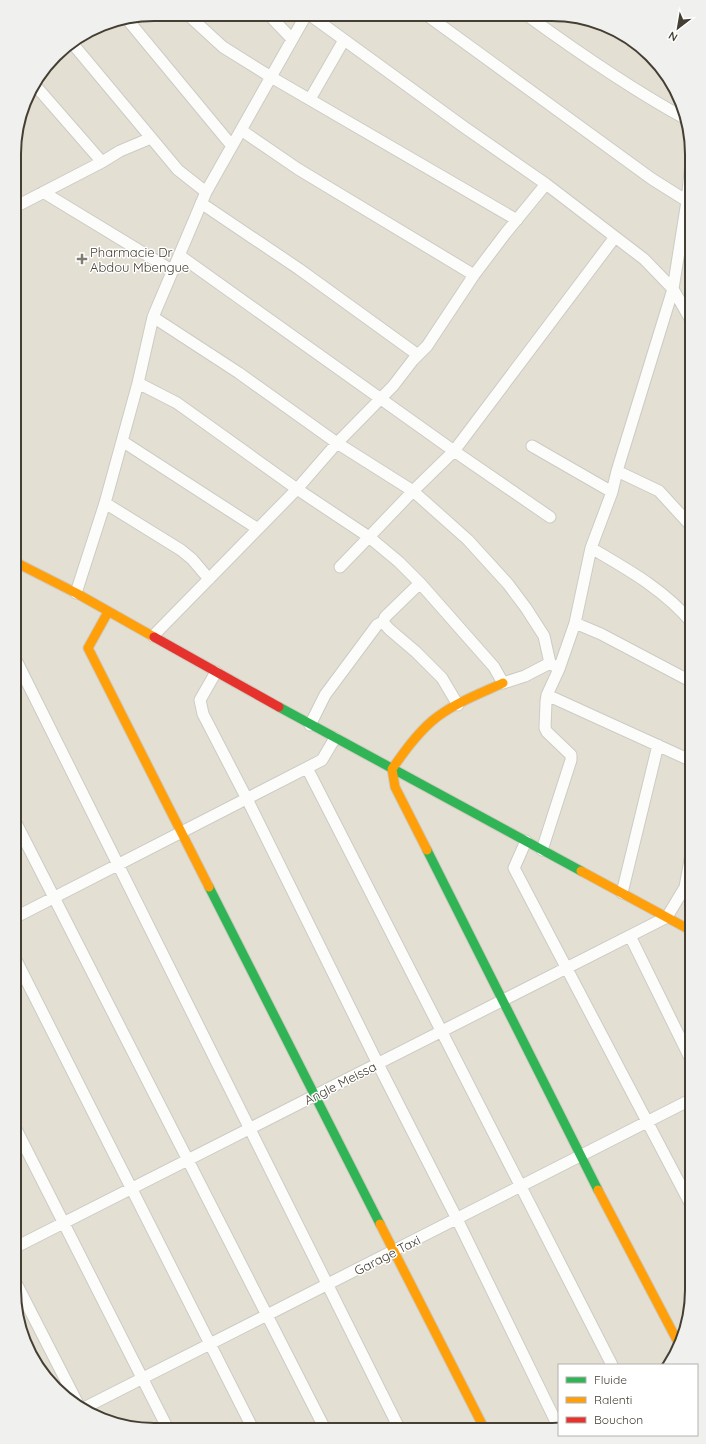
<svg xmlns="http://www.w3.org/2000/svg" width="706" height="1444" viewBox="0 0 706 1444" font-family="Quicksand,sans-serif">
  <rect width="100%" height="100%" fill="#eeede6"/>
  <path fill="#e3dfd3" d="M 154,14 L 579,17 L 645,49 L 685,109 L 692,154 L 692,1300 L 681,1343 L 669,1365 L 559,1365 L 559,1429 L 552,1430 L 135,1429 L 92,1416 L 62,1395 L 21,1335 L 14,1290 L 15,136 L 29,92 L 61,49 L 101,25 Z"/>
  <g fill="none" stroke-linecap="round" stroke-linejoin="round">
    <defs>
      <path id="street" d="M 187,14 L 223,47 L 271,77 L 517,220
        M 269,15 L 292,39
        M 310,15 L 464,127 L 546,184 L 644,259 L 673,289 L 692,322
        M 428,16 L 652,179 L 687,201
        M 528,16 C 579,53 631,89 686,119
        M 127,19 L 232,146
        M 72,43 L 178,170 L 206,192
        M 34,84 L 102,162
        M 310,99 L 344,40
        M 241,130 L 298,169 L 474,275
        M 43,192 L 173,271
        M 201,203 L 299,269 L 418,355
        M 15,207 L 102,162 L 120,151 L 151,138
        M 179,255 L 454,451 L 550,517
        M 153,317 L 239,373 L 337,443 L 413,491 L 468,540 L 508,584 L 526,608 L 544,636 L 550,663 L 559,669
        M 138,383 L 177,403 L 297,489 L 369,537 L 399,562 L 420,583 L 494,667 L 503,683 L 525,676 L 550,663
        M 122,441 L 258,529
        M 532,446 L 612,492
        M 617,471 L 659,491 L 692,527
        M 105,503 L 181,550 L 192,559 L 209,579
        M 591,548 C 627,569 665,590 692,623
        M 340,567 L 369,537 L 413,491 L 454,451 L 615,237
        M 420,583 L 385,617 L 383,622 L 389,629 L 416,652 L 442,678 L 458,705
        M 76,593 L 105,503 L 138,383 L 153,317 L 206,192 L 306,15
        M 575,623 L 601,634 L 692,682
        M 153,636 L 297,489 L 337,443 L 393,386 L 413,360 L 427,346 L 474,275 L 505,234 L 546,184
        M 15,658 L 400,1430
        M 216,672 L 200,700 L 203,714 L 247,799 L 378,1064 L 457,1219 L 559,1428
        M 547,695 L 692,761
        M 310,725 L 325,695 L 377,625 L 383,622
        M 307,768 L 612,1365
        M 14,819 L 325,1429
        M 526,841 L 514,868 L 692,1207
        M 542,850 L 571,760 L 571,755 L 547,732 L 545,728 L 546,702 L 547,695 L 559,669 L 575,623 L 591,548 L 612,492 L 617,471 L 673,289 L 687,201 L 692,153
        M 685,887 L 692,849
        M 622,893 L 658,745
        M 14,918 L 322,760 L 335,738
        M 630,936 L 692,1062
        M 14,956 L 253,1429
        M 14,1125 L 168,1429
        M 14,1248 L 667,917 L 685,887 L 692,882
        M 14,1279 L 80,1408
        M 82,1409 L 692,1099"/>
      <path id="fast" d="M 279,707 L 581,871
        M 427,850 L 598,1190
        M 209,887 L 380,1224"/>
      <path id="slow" d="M 15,562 L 76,593 L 154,637
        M 108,612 L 88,648 L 209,887
        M 427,850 L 395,787 L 392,769 C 404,752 416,735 432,721 C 452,704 479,694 503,683
        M 581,871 L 692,931
        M 598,1190 L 680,1346
        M 380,1224 L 485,1430"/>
      <path id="jam" d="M 154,637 L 279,707"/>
    </defs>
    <use href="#street" stroke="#cccbc4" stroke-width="13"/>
    <use href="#fast" stroke="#cecbbd" stroke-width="11"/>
    <use href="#slow" stroke="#cecbbd" stroke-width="11"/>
    <use href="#jam" stroke="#cecbbd" stroke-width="11"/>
    <use href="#street" stroke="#fcfcfb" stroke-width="11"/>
    <use href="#fast" stroke="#30b455" stroke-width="9"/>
    <use href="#slow" stroke="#ff9f0a" stroke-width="9"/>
    <use href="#jam" stroke="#e5322d" stroke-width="9"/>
  </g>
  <path fill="#807c72" stroke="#fff" stroke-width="1.5" d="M80 253h4v4h4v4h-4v4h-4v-4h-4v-4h4z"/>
  <g text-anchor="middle" stroke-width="3" stroke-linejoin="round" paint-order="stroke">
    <g font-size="13" fill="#453f33" stroke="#fff" text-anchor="start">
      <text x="90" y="257">Pharmacie Dr<tspan x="90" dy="15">Abdou Mbengue</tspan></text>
    </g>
    <g font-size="13" fill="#453f33" stroke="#fff">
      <text transform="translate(340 1083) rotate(-27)" y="5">Angle Meissa</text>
      <text transform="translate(387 1255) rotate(-27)" y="5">Garage Taxi</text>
    </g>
  </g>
  <path d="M0 0H706V1444H0ZM154 21H552A133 133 0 0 1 685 154V1290A133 133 0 0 1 552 1423H154A133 133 0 0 1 21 1290V154A133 133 0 0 1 154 21Z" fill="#f0f0ef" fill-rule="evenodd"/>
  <path fill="none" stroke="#453f33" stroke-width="2" d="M154 21H552A133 133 0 0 1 685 154V1290A133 133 0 0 1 552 1423H154A133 133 0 0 1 21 1290V154A133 133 0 0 1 154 21Z"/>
  <rect x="558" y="1364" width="140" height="72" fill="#ffffff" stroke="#b5b2ad"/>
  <rect x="566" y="1377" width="20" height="6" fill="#30b455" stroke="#b5b2ad"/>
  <text x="594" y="1384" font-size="12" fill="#453f33">Fluide</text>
  <rect x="566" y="1397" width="20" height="6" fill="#ff9f0a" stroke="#b5b2ad"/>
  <text x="594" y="1404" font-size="12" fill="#453f33">Ralenti</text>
  <rect x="566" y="1417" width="20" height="6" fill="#e5322d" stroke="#b5b2ad"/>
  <text x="594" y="1424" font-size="12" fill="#453f33">Bouchon</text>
  <g transform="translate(678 28) rotate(211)" stroke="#ffffff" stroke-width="3" paint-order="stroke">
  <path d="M0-3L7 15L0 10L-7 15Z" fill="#453f33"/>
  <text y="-6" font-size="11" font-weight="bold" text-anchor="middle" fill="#453f33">N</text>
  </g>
</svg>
